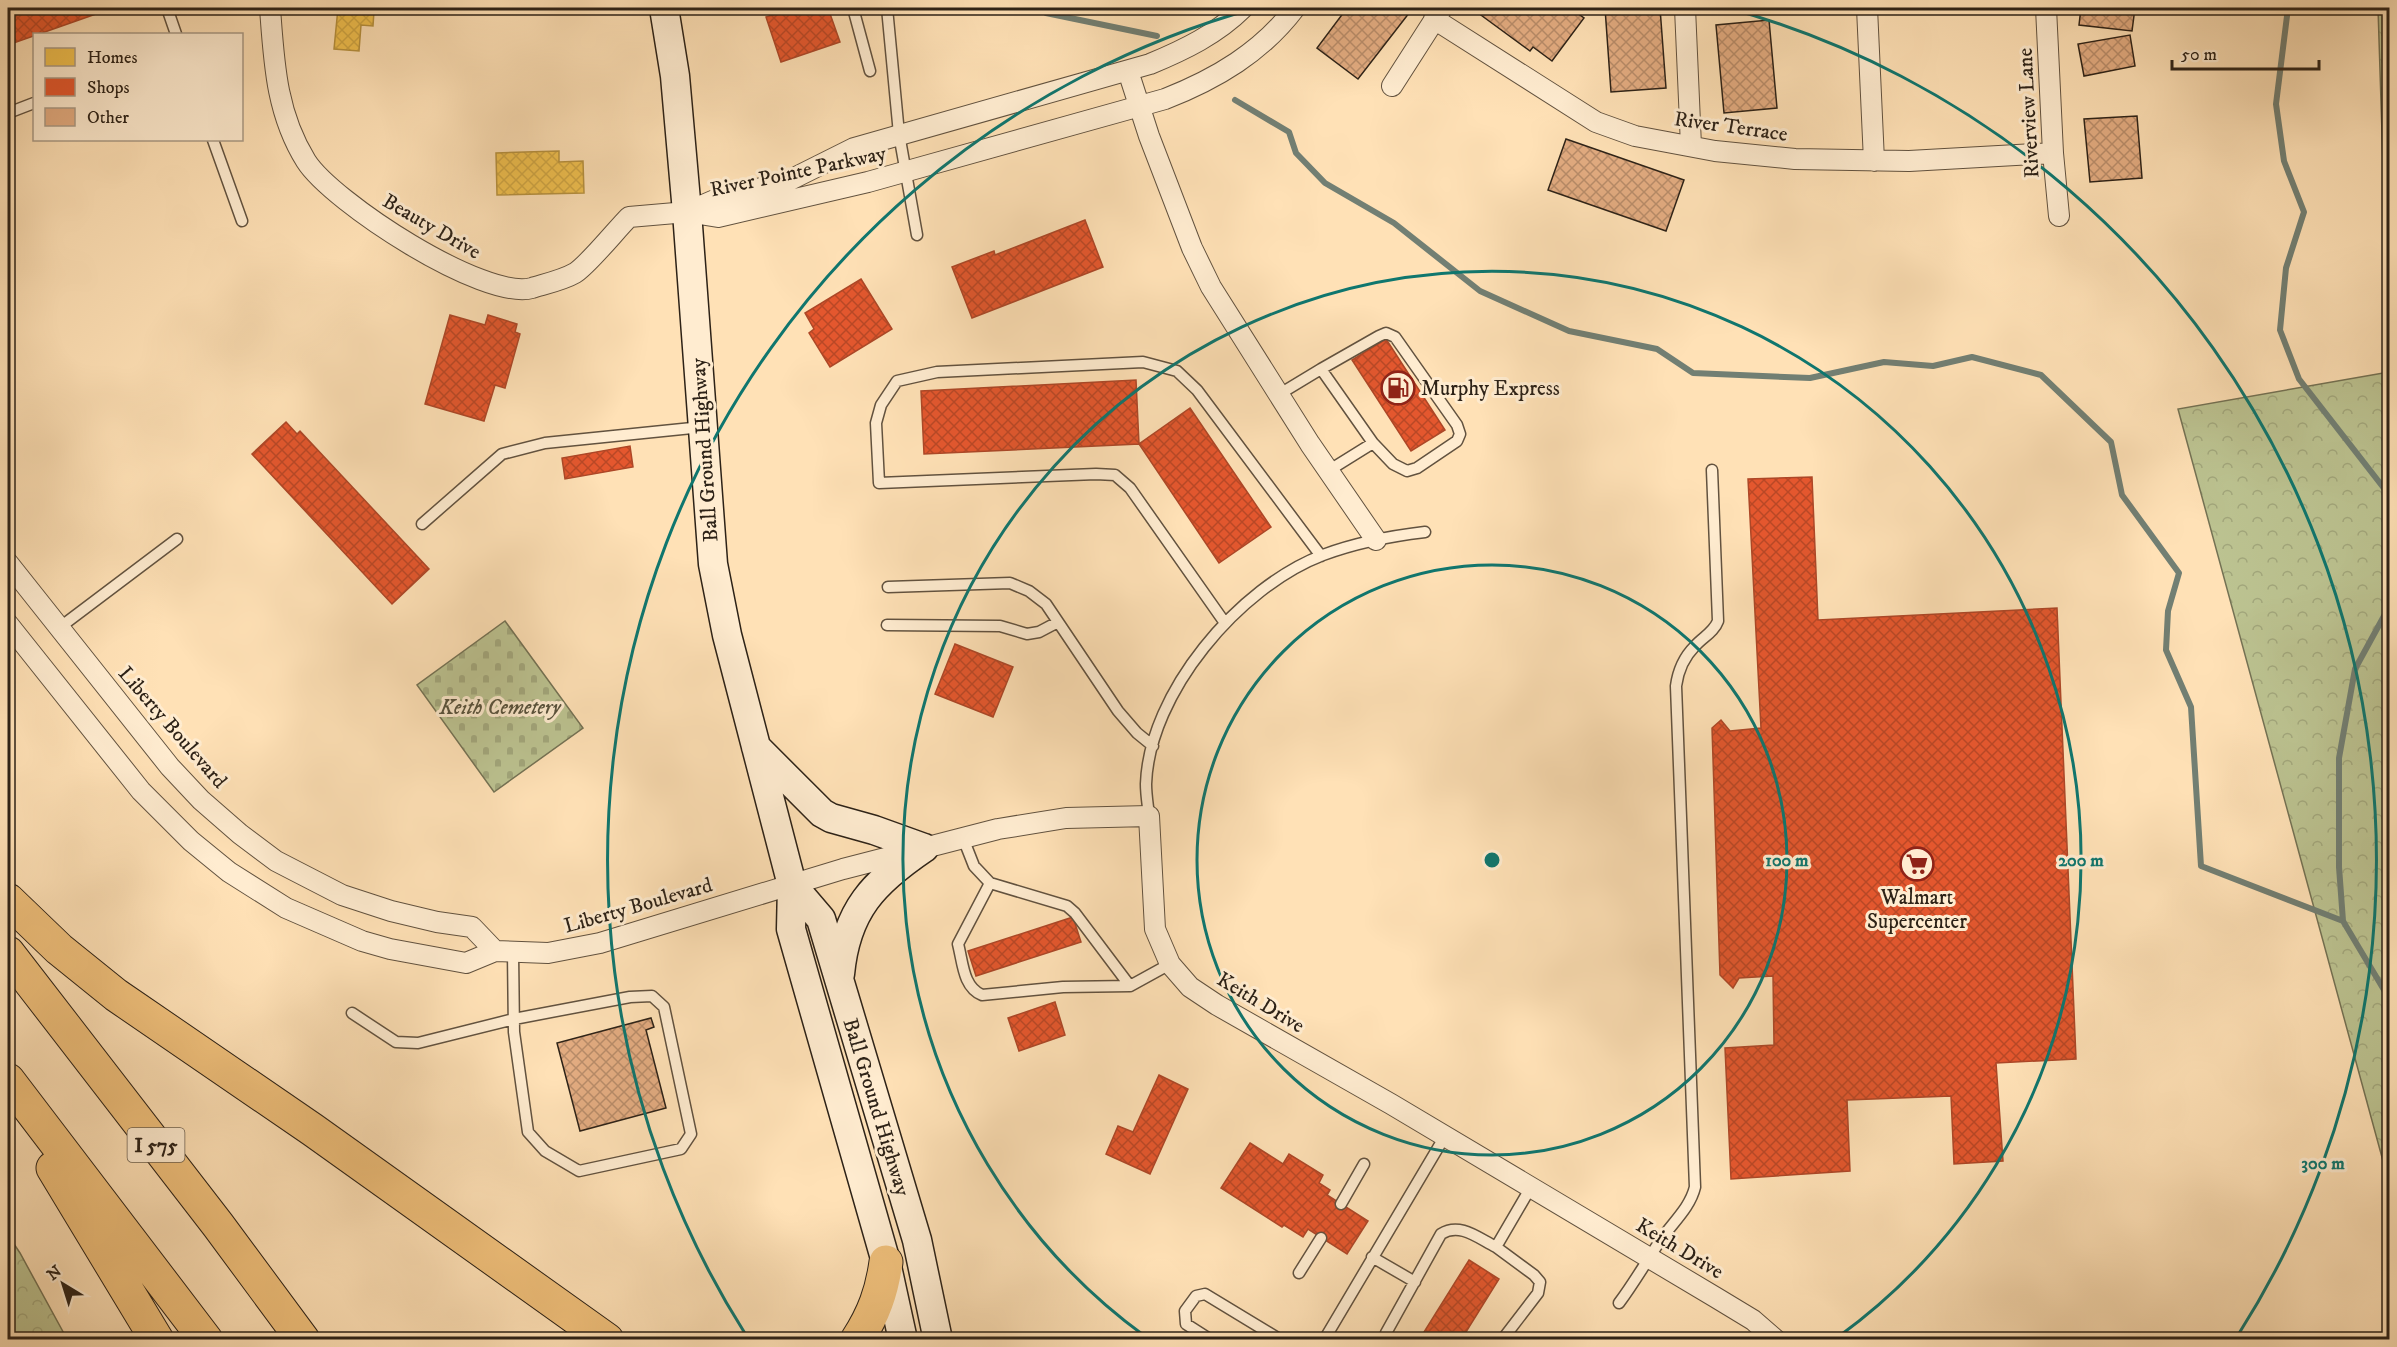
<svg xmlns="http://www.w3.org/2000/svg" width="2397" height="1347" viewBox="0 0 2397 1347" font-family="'IM FELL DW Pica',serif">
  <defs>
    <pattern id="forest-crowns" width="20" height="18" patternUnits="userSpaceOnUse" patternTransform="scale(1.5)"><rect width="20" height="18" fill="#bcc391"/><path d="M2 6a3 3 0 1 1 6 0M12 15a3 3 0 1 1 6 0" fill="none" stroke="#a2a77c"/></pattern>
    <pattern id="cemetery-stones" width="16" height="16" patternUnits="userSpaceOnUse" patternTransform="scale(1.5)"><rect width="16" height="16" fill="#bcc391"/><path d="M2 7V4a2 2 0 0 1 4 0v3zM10 15v-3a2 2 0 0 1 4 0v3z" fill="#a2a77c"/></pattern>
    <pattern id="homes-cross-hatch" width="8" height="8" patternUnits="userSpaceOnUse" patternTransform="scale(1.5)"><rect width="8" height="8" fill="#f2c14e"/><path d="M0 0l8 8M0 8l8-8" fill="none" stroke="#d0a643"/></pattern>
    <pattern id="shops-cross-hatch" width="8" height="8" patternUnits="userSpaceOnUse" patternTransform="scale(1.5)"><rect width="8" height="8" fill="#e4572e"/><path d="M0 0l8 8M0 8l8-8" fill="none" stroke="#b94826"/></pattern>
    <pattern id="building-cross-hatch" width="8" height="8" patternUnits="userSpaceOnUse" patternTransform="scale(1.5)"><rect width="8" height="8" fill="#e3ac81"/><path d="M0 0l8 8M0 8l8-8" fill="none" stroke="#b88c69"/></pattern>
  </defs>
  <rect width="100%" height="100%" fill="#ffe1b6"/>
  <filter id="stains"><feTurbulence type="fractalNoise" baseFrequency=".00333" numOctaves="4"/><feColorMatrix values="0 0 0 0 .2 0 0 0 0 .09 0 0 0 0 .02 0 0 0 .5 -.17"/></filter>
  <radialGradient id="worn" r=".72"><stop offset=".6" stop-color="#630" stop-opacity="0"/><stop offset="1" stop-color="#630" stop-opacity=".3"/></radialGradient>
  <path fill="url(#forest-crowns)" stroke="#747254" stroke-width="1.5" d="M 2378,8 L 2390,8 L 2389,352 Z
    M 2389,372 L 2390,372 L 2389,1183 L 2178,409 Z
    M 8,1235 L 20,1253 L 67,1339 L 8,1339 Z"/>
  <path fill="url(#cemetery-stones)" stroke="#747254" stroke-width="1.5" d="M 505,621 L 583,728 L 494,792 L 417,685 Z"/>
  <path fill="url(#homes-cross-hatch)" stroke="#b7913e" stroke-width="1.5" d="M 338,8 L 361,8 L 361,10 L 374,11 L 373,26 L 361,25 L 359,51 L 334,49 Z
    M 559,151 L 559,162 L 583,161 L 584,193 L 497,195 L 496,153 Z"/>
  <path fill="url(#shops-cross-hatch)" stroke="#ad4727" stroke-width="1.5" d="M 8,8 L 113,8 L 8,45 Z
    M 795,8 L 828,8 L 840,42 L 781,62 L 766,17 Z
    M 1085,220 L 1103,267 L 972,318 L 952,267 L 994,251 L 995,255 Z
    M 861,279 L 892,329 L 830,367 L 809,333 L 814,329 L 805,313 Z
    M 450,315 L 485,325 L 488,315 L 517,324 L 515,332 L 520,334 L 505,388 L 495,385 L 484,421 L 425,404 Z
    M 1386,339 L 1445,430 L 1411,451 L 1352,360 Z
    M 1136,380 L 1139,444 L 924,454 L 921,391 Z
    M 1190,408 L 1271,527 L 1219,563 L 1139,444 Z
    M 286,422 L 297,434 L 300,431 L 429,569 L 392,604 L 252,454 Z
    M 630,446 L 633,467 L 565,479 L 562,458 Z
    M 1812,477 L 1818,620 L 2057,608 L 2076,1059 L 1996,1063 L 2003,1161 L 1954,1164 L 1951,1096 L 1847,1100 L 1850,1171 L 1731,1179 L 1725,1048 L 1774,1045 L 1773,976 L 1739,978 L 1733,988 L 1720,975 L 1712,728 L 1721,720 L 1730,731 L 1761,728 L 1748,479 Z
    M 955,644 L 1013,667 L 993,717 L 935,694 Z
    M 1073,917 L 1081,942 L 976,976 L 968,951 Z
    M 1055,1002 L 1065,1035 L 1019,1051 L 1008,1018 Z
    M 1159,1075 L 1188,1089 L 1150,1174 L 1106,1154 L 1118,1126 L 1133,1132 Z
    M 1250,1143 L 1283,1164 L 1289,1154 L 1323,1175 L 1319,1183 L 1330,1190 L 1327,1195 L 1368,1221 L 1347,1254 L 1308,1229 L 1303,1237 L 1284,1225 L 1282,1227 L 1221,1188 Z
    M 1469,1260 L 1499,1279 L 1461,1340 L 1436,1340 L 1424,1332 Z"/>
  <g fill="none" stroke-linecap="round" stroke-linejoin="round">
    <path stroke="#727f73" stroke-width="6" d="M 1040,8 L 1046,13 L 1157,36
      M 2288,8 L 2276,104 L 2284,161 L 2304,212 L 2286,268 L 2280,330 L 2299,379 L 2390,496
      M 1235,100 L 1289,132 L 1296,153 L 1325,183 L 1394,223 L 1480,291 L 1569,331 L 1657,349 L 1693,373 L 1810,378 L 1884,362 L 1933,366 L 1972,357 L 2041,375 L 2111,442 L 2122,495 L 2179,573 L 2168,611 L 2166,650 L 2191,707 L 2201,866 L 2343,921
      M 2390,605 L 2355,669 L 2339,758 L 2339,867 L 2343,921 L 2390,1000
      M 8,1337 L 13,1340"/>
  </g>
  <path fill="url(#building-cross-hatch)" stroke="#2d2217" stroke-width="1.5" d="M 1347,8 L 1413,8 L 1358,79 L 1317,48 Z
    M 1476,8 L 1570,8 L 1584,18 L 1552,61 L 1533,47 L 1530,51 L 1474,10 Z
    M 1605,8 L 1660,8 L 1666,88 L 1611,92 Z
    M 2081,8 L 2135,8 L 2132,31 L 2079,25 Z
    M 1769,20 L 1777,108 L 1724,113 L 1716,25 Z
    M 2130,35 L 2135,66 L 2084,76 L 2078,44 Z
    M 2137,116 L 2142,178 L 2090,182 L 2084,119 Z
    M 1566,139 L 1684,180 L 1666,231 L 1548,190 Z
    M 651,1018 L 654,1027 L 646,1030 L 666,1108 L 580,1131 L 557,1043 Z"/>
  <g fill="none" stroke-linecap="round" stroke-linejoin="round">
    <defs>
      <path id="lane" d="M 167,8 L 176,34
        M 853,8 L 870,71
        M 887,8 L 899,134 L 917,235
        M 8,113 L 34,103
        M 213,140 L 242,221
        M 1321,369 L 1379,336 L 1386,333 L 1395,337 L 1457,425 L 1460,434 L 1457,441 L 1417,468 L 1407,471 L 1393,464 L 1373,443
        M 1278,395 L 1321,369 L 1373,443 L 1328,471
        M 422,524 L 502,454 L 545,443 L 702,427
        M 888,587 L 1010,583 L 1029,591 L 1046,604 L 1118,711 L 1137,733 L 1153,746
        M 1225,623 L 1130,488 L 1115,475 L 1096,474 L 879,483 L 876,423 L 881,405 L 897,381 L 937,372 L 1143,362 L 1177,371 L 1197,390 L 1321,556
        M 887,625 L 1000,626 L 1027,634 L 1039,632 L 1058,622
        M 59,628 L 177,539
        M 1149,816 C 1148,806 1146,795 1146,784 C 1149,693 1239,587 1323,555 C 1355,543 1391,536 1425,532
        M 963,838 L 974,866 L 990,883 L 958,944 C 963,963 963,987 982,995 L 1063,987 L 1130,986 L 1170,964
        M 990,883 L 1067,906 L 1075,913 L 1130,986
        M 352,1013 L 396,1042 L 418,1043 L 514,1019 L 630,997 L 652,996 L 664,1007 L 691,1134 L 681,1149 L 579,1171 L 545,1151 L 528,1132 L 514,1032 L 513,953
        M 1341,1204 L 1364,1164
        M 1372,1257 L 1415,1282
        M 1299,1273 L 1321,1238
        M 1619,1303 C 1634,1283 1646,1262 1660,1241 C 1672,1223 1690,1208 1695,1187 L 1676,686 C 1678,671 1685,656 1695,646 C 1703,637 1714,632 1718,621 L 1712,470
        M 1211,1340 L 1186,1324 L 1185,1311 L 1196,1296 L 1205,1294 L 1281,1340
        M 1324,1340 L 1445,1136
        M 1386,1340 L 1386,1333 L 1441,1234 C 1460,1222 1478,1238 1496,1247
        M 1502,1340 L 1538,1293 L 1540,1282 L 1534,1275 L 1496,1247 L 1531,1187"/>
      <path id="street" d="M 270,8 C 274,62 276,113 306,161 C 332,202 484,301 532,288 C 545,284 563,280 575,273 C 588,265 616,230 629,217 L 687,212 L 718,217 L 868,182 L 1165,99 C 1216,79 1262,52 1295,8
        M 1685,8 L 1691,146
        M 1867,8 L 1874,161
        M 2046,8 L 2053,153 L 2059,216
        M 1434,19 L 1596,122 L 1635,136 L 1715,151 L 1795,159 L 1909,161 L 2053,153
        M 1128,71 L 1149,136 L 1192,248 L 1211,287 L 1310,444 L 1376,540
        M 1392,86 L 1442,8
        M 687,212 L 717,199 L 786,182 L 854,148 L 1150,64 C 1184,50 1217,34 1243,8
        M 8,563 L 170,767 L 201,800 L 240,834 L 276,861 L 342,895 L 391,911 L 437,922 L 472,927 L 495,951
        M 8,624 L 141,791 L 191,841 L 229,872 L 286,908 L 362,941 L 390,949 L 466,963 L 495,951 L 548,953 L 600,943 L 843,869 L 998,829 L 1066,818 L 1149,816 L 1155,929 L 1170,964 L 1190,987 L 1217,1005 L 1391,1104 L 1715,1297 L 1753,1320 L 1776,1340"/>
      <path id="secondary" d="M 664,8 L 675,76 L 687,212 L 713,564 L 727,635 L 792,885 L 791,929 L 886,1262 L 903,1340
        M 756,747 L 822,813 L 831,818 L 874,830 L 924,848
        M 792,885 L 821,919 L 917,1240 L 938,1340
        M 840,974 C 846,910 874,882 924,848"/>
      <path id="highway" d="M 8,900 L 59,949 L 116,995 L 313,1130 L 607,1340
        M 8,953 L 218,1225 L 303,1340
        M 8,1080 L 206,1340
        M 53,1168 L 157,1340
        M 857,1340 C 874,1314 882,1291 886,1262"/>
    </defs>
    <use href="#lane" stroke="#62523f" stroke-width="13"/>
    <use href="#street" stroke="#62523f" stroke-width="22"/>
    <use href="#secondary" stroke="#2d2217" stroke-width="31"/>
    <use href="#highway" stroke="#2d2217" stroke-width="35"/>
    <use href="#lane" stroke="#ffecd0" stroke-width="10"/>
    <use href="#street" stroke="#ffecd0" stroke-width="20"/>
    <use href="#secondary" stroke="#ffecd0" stroke-width="28"/>
    <use href="#highway" stroke="#f0c07b" stroke-width="33"/>
  </g>
  <g fill="none" stroke="#0f766e" stroke-width="3">
    <circle cx="1492" cy="860" r="295"/>
    <path d="M1146 1337A589 589 0 1 1 1838 1337"/>
    <path d="M746 1335A884 884 0 0 1 1256 8M1728 8A884 884 0 0 1 2238 1335"/>
  </g>
  <defs>
    <symbol id="fuel-ring" viewBox="-11 -11 22 22"><circle r="9.5" fill="#ffecd0" stroke="#8f2418" stroke-width="1.5"/><path d="M-5.5-6h7V0h2V4h1.3V-2.5L3-4.5l.8-.8L6-3V5H2.5V1h-1V6h-7ZM-4.2-4.7v3.2H.2V-4.7Z" fill="#8f2418"/></symbol>
    <symbol id="supermarket-ring" viewBox="-11 -11 22 22"><circle r="9.5" fill="#ffecd0" stroke="#8f2418" stroke-width="1.5"/><path d="M-6-5.5h2.5l.6 2H6L4.5 2H-2.5L-4.4-4H-6ZM-1.5 3.2a1.3 1.3 0 1 0 .1 0ZM3 3.2a1.3 1.3 0 1 0 .1 0Z" fill="#8f2418"/></symbol>
  </defs>
  <g fill-rule="evenodd">
    <use href="#fuel-ring" x="1379" y="369" width="38" height="38"/>
    <use href="#supermarket-ring" x="1898" y="845" width="38" height="38"/>
  </g>
  <g text-anchor="middle" stroke-width="6" stroke-linejoin="round" paint-order="stroke">
    <rect fill="#ffecd0" stroke="#6c5f4e" stroke-width="1.5" x="127.5" y="1128" width="57" height="34" rx="4.5"/>
    <g font-size="20" font-weight="bold" fill="#2d2217">
      <text x="156" y="1152">I 575</text>
    </g>
    <g font-size="21" fill="#2d2217" stroke="#ffecd0">
      <text transform="translate(2028 113) rotate(-93)" y="7">Riverview Lane</text>
      <text transform="translate(1731 126) rotate(8)" y="7">River Terrace</text>
      <text transform="translate(798 171) rotate(-12)" y="7">River Pointe Parkway</text>
      <text transform="translate(432 226) rotate(30)" y="7">Beauty Drive</text>
      <text transform="translate(704 450) rotate(-94)" y="7">Ball Ground Highway</text>
      <text transform="translate(173 727) rotate(49)" y="7">Liberty Boulevard</text>
      <text transform="translate(638 905) rotate(-16)" y="7">Liberty Boulevard</text>
      <text transform="translate(1261 1002) rotate(31)" y="7">Keith Drive</text>
      <text transform="translate(877 1107) rotate(73)" y="7">Ball Ground Highway</text>
      <text transform="translate(1680 1248) rotate(31)" y="7">Keith Drive</text>
    </g>
    <g font-size="21" fill="#2d2217" stroke="#ffecd0" text-anchor="start">
      <text x="1421" y="395">Murphy Express</text>
      <text x="1917" y="904" text-anchor="middle">Walmart<tspan x="1917" dy="24">Supercenter</tspan></text>
    </g>
    <g font-size="21" font-style="italic" fill="#58523c" stroke="#ffecd0">
      <text x="500" y="714">Keith Cemetery</text>
    </g>
  </g>
  <circle cx="1492" cy="860" r="9" fill="#0f766e" stroke="#ffecd0" stroke-width="3"/>
  <g font-size="18" text-anchor="middle" font-weight="bold" fill="#0f766e" stroke="#ffecd0" stroke-width="6" stroke-linejoin="round" paint-order="stroke">
    <text x="1787" y="866">100 m</text>
    <text x="2081" y="866">200 m</text>
    <text x="2323" y="1169">300 m</text>
  </g>
  <rect width="2397" height="1347" fill="none" stroke="#ffe1b6" stroke-width="30"/>
  <rect x="9" y="9" width="2379" height="1329" fill="none" stroke="#2d2217" stroke-width="3"/>
  <rect x="15" y="15" width="2367" height="1317" fill="none" stroke="#2d2217" stroke-width="1.5"/>
  <rect x="33" y="33" width="210" height="108" fill="#ffecd0" stroke="#ab9b86" stroke-width="1.5"/>
  <rect x="45" y="48" width="30" height="18" fill="#f2c14e" stroke="#ab9b86" stroke-width="1.5"/>
  <text x="87" y="63" font-size="18" fill="#2d2217">Homes</text>
  <rect x="45" y="78" width="30" height="18" fill="#e4572e" stroke="#ab9b86" stroke-width="1.5"/>
  <text x="87" y="93" font-size="18" fill="#2d2217">Shops</text>
  <rect x="45" y="108" width="30" height="18" fill="#e3ac81" stroke="#ab9b86" stroke-width="1.5"/>
  <text x="87" y="123" font-size="18" fill="#2d2217">Other</text>
  <g transform="translate(63 1284) rotate(322)" stroke="#ffecd0" stroke-width="4.5" paint-order="stroke">
  <path d="M0-4.5L10 22L0 15L-10 22Z" fill="#2d2217"/>
  <text y="-9" font-size="16" font-weight="bold" text-anchor="middle" fill="#2d2217">N</text>
  </g>
  <path d="M2172 60v9h147v-9" fill="none" stroke="#2d2217" stroke-width="3"/>
  <text x="2181" y="60" font-size="18" fill="#2d2217" stroke="#ffecd0" stroke-width="4.5" paint-order="stroke">50 m</text>
  <rect width="100%" height="100%" filter="url(#stains)"/>
  <rect width="100%" height="100%" fill="url(#worn)"/>
</svg>
